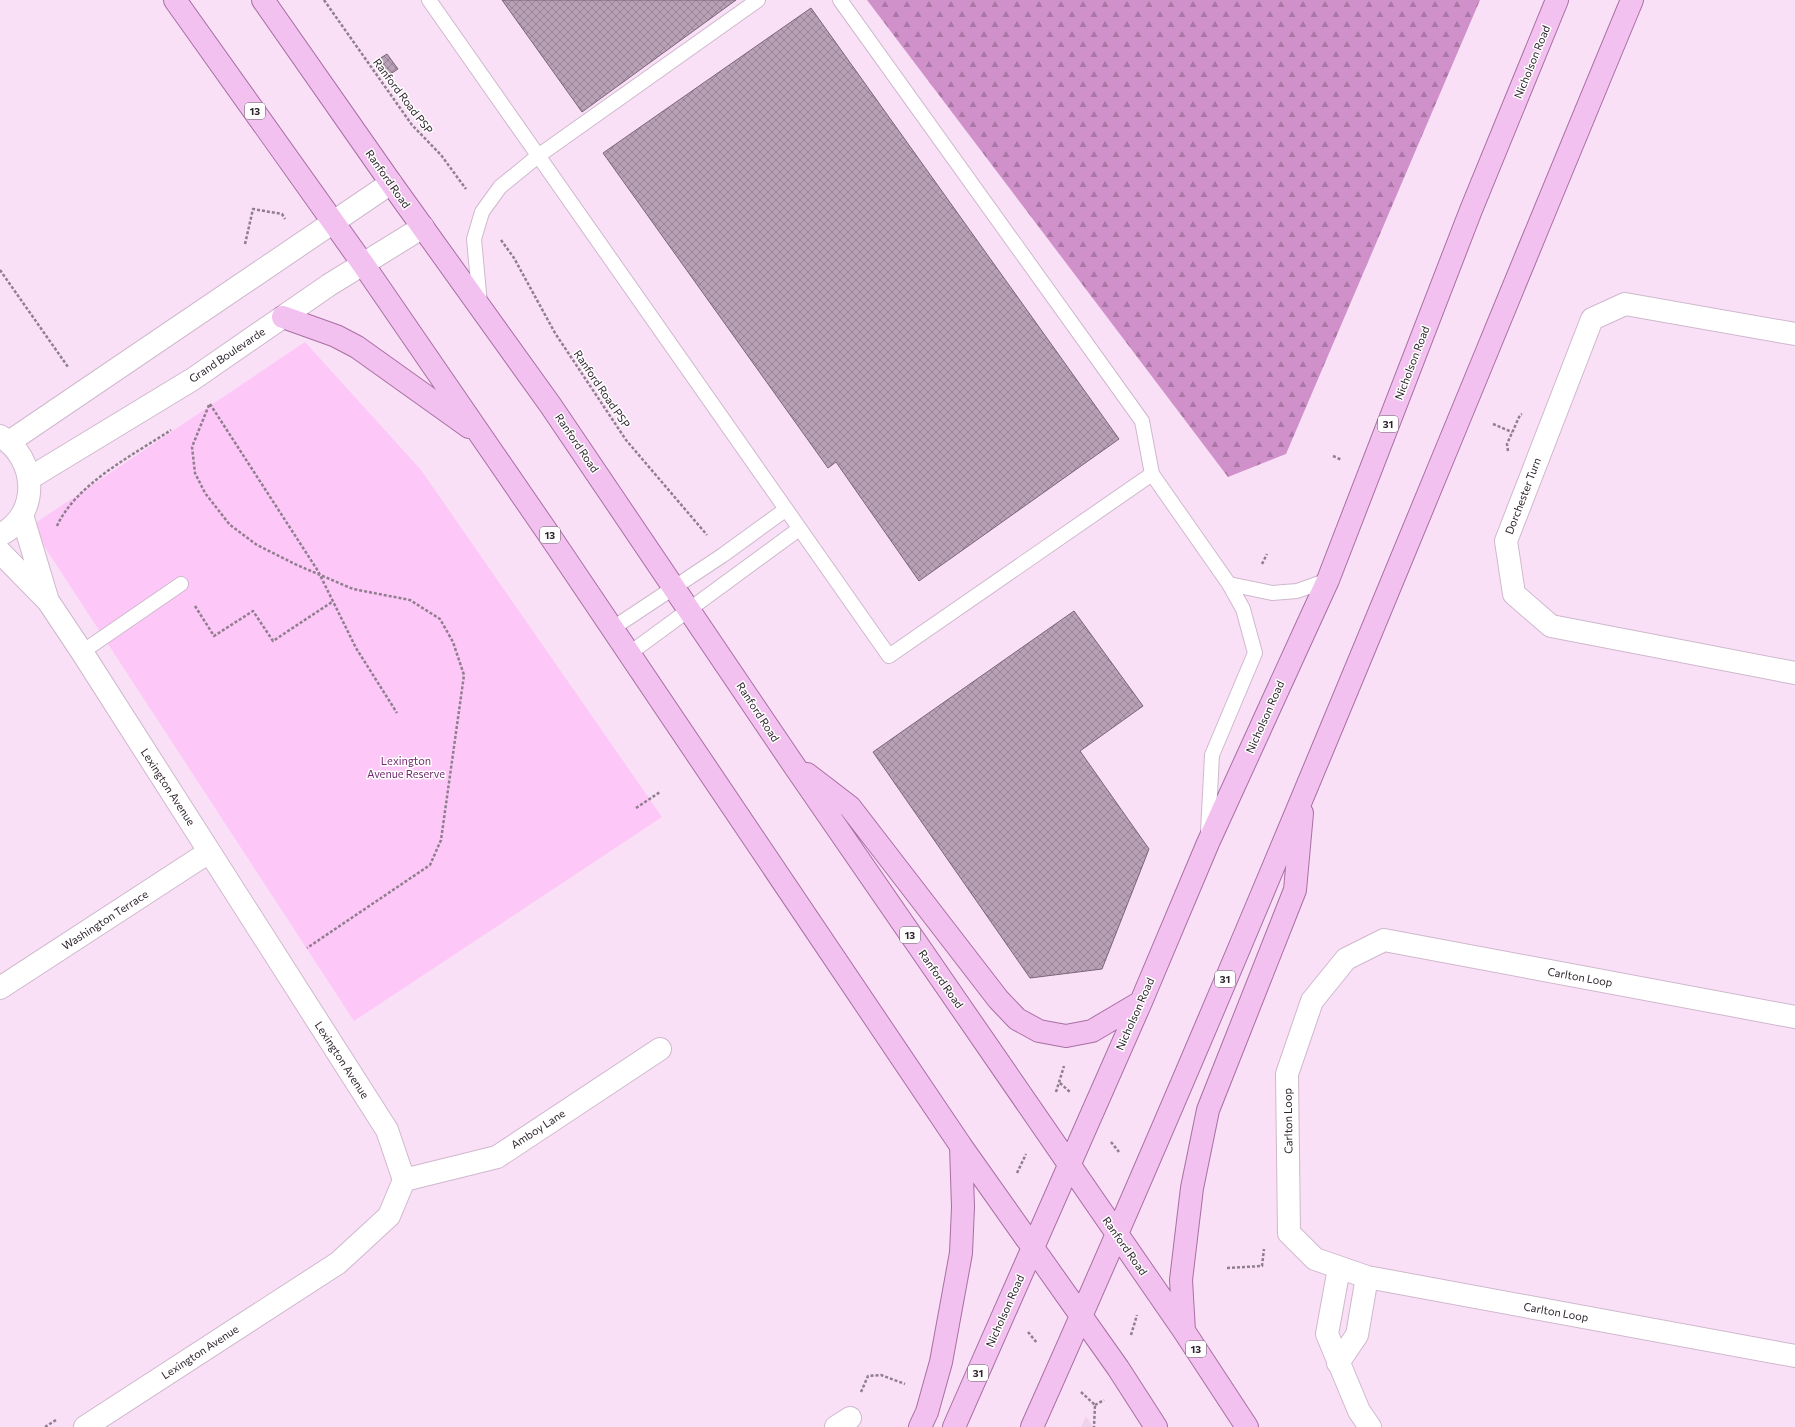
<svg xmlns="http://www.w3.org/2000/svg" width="1795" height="1427" viewBox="0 0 1795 1427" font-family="Commissioner,sans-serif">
  <defs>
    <pattern id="forest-firs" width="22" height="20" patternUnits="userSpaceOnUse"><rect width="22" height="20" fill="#d091cb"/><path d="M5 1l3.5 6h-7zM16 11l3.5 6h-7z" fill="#a976a5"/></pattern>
    <pattern id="building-cross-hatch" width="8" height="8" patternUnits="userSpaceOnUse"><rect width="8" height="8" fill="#b8a1b6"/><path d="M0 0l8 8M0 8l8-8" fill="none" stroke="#968394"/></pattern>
  </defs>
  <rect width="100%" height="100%" fill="#f9e0f6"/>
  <path fill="#f1d2ed" d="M 1086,1416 L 1093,1427 L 1081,1427 Z"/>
  <path fill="#fdc7f8" d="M 305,342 L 421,470 L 662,817 L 354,1021 L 31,526 Z"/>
  <path fill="url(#forest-firs)" d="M 867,0 L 1480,0 L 1286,454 L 1228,477 Z"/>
  <path fill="url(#building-cross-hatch)" stroke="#7b6579" d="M 502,0 L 736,0 L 582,112 Z
    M 811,8 L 1119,439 L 919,581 L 836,462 L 828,468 L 603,153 Z
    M 387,54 L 398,69 L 389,75 L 379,59 Z
    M 1074,611 L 1143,706 L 1080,751 L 1149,849 L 1102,969 L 1030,978 L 873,752 Z"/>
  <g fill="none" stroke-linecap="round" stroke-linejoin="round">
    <defs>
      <path id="service" d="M 429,0 L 889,656 L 1152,474 L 1229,584 L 1243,609 L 1255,653 L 1212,755 L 1208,832
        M 840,0 L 1142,421 L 1152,474
        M 480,304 L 474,239 L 482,212 L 500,187 L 538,156 L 758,0
        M 1229,584 L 1272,593 L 1297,591 L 1328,580
        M 613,628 L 723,555 L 785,510
        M 82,652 L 181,584
        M 630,653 L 799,529"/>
      <path id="minor" d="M 1795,334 L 1625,304 L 1592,319 L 1506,541 L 1514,594 L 1551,626 L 1795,673
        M 0,436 C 37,458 41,514 0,535
        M 9,442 L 391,183
        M 30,478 L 193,379 L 329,285 L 423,227
        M 22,515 L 47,598
        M 0,552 L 48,601 L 82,652 L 387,1130 L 404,1180 L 389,1216 L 338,1263 L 85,1427
        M 0,988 L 209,852
        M 1795,1017 L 1384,940 L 1346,959 L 1312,1001 L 1287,1074 L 1289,1233 L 1315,1259 L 1367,1277 L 1795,1356
        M 404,1180 L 497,1157 L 660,1049
        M 1339,1268 L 1327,1334 L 1359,1411 L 1370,1427
        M 1338,1363 L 1357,1335 L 1367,1277"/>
      <path id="tertiary" d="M 836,1427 L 850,1418"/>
      <path id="primary" d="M 175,0 L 363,264 L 552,539 L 961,1146 L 1118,1368 L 1156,1427
        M 263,0 L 391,183 L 551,406 L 791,761 L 1184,1331 L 1247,1427
        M 283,317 L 336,336 L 357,347 L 469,427
        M 807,774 L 850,807 L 998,999 L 1017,1019 L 1039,1031 L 1066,1036 L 1092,1031 L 1141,1002
        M 1184,1331 L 1181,1280 L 1192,1188 L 1208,1110 L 1295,890 L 1302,813
        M 920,1427 L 927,1412 L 941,1362 L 961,1253 L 963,1207 L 961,1146
        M 954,1427 L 1141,1002 L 1208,843 L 1328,580 L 1471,210 L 1557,0
        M 1032,1427 C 1242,956 1434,477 1632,0"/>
    </defs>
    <use href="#service" stroke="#cfb8cd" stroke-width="16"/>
    <use href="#minor" stroke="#cfb8cd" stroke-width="24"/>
    <use href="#tertiary" stroke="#cfb8cd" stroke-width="24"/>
    <use href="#primary" stroke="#a86fa4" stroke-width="24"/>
    <path stroke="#8f7e8d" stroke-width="2.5" stroke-dasharray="3 2" stroke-linecap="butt" d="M 324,0 L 412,125 L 441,155 L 466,189
      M 501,240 L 514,258 L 555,333 L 626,440 L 707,535
      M 245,244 L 253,209 L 282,214 L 285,219
      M 0,270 L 68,367
      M 210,404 L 318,571 L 356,648 L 397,713
      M 209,405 L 192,447 L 195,473 L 205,493 L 230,525 L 257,545 L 297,565 L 353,589 L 410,600 L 440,619 L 453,642 L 464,675 L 441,840 L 430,865 L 307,948
      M 1493,424 L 1512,432
      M 1508,451 L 1507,444 L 1520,415 L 1522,414
      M 1333,456 L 1342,460
      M 57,526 C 76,484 133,455 171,430
      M 1262,564 L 1267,554
      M 195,606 L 214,636 L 253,611 L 273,641 L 332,602
      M 636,808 L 660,792
      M 1060,1083 L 1070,1092
      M 1056,1092 L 1064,1066
      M 1111,1142 L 1119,1152
      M 1017,1173 L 1026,1154
      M 1227,1268 L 1262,1266 L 1264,1249
      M 1028,1332 L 1037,1343
      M 1131,1335 L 1137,1315
      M 861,1392 L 868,1376 L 881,1375 L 905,1384
      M 1081,1392 L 1095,1405 L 1094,1427
      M 1095,1405 L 1104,1400
      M 45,1427 L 56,1420"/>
    <use href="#service" stroke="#fff" stroke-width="14"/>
    <use href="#minor" stroke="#fff" stroke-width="22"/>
    <use href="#tertiary" stroke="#fff" stroke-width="22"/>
    <use href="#primary" stroke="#f3c1ef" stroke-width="22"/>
  </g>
  <g text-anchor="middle" stroke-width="3" stroke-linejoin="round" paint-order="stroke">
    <g fill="#fff" stroke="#6c666b" stroke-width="1">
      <rect x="245" y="103" width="20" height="16" rx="3"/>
      <rect x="1378" y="416" width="20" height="16" rx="3"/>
      <rect x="540" y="527" width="20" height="16" rx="3"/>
      <rect x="900" y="927" width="20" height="16" rx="3"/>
      <rect x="1215" y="971" width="20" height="16" rx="3"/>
      <rect x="1186" y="1341" width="20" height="16" rx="3"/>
      <rect x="968" y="1365" width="20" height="16" rx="3"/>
    </g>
    <g font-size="10" font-weight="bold" fill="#2d242c">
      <text x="255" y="115">13</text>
      <text x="1388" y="428">31</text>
      <text x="550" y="539">13</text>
      <text x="910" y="939">13</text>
      <text x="1225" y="983">31</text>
      <text x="1196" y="1353">13</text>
      <text x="978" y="1377">31</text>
    </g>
    <g font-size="11" fill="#2d242c" stroke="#fff">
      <text transform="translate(1532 62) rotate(-68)" y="4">Nicholson Road</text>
      <text transform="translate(403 96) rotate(53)" y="4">Ranford Road PSP</text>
      <text transform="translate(388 179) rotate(55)" y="4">Ranford Road</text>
      <text transform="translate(227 355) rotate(-34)" y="4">Grand Boulevarde</text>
      <text transform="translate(1412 363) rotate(-69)" y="4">Nicholson Road</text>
      <text transform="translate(602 389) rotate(56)" y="4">Ranford Road PSP</text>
      <text transform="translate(577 443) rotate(56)" y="4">Ranford Road</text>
      <text transform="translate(1523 496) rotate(-69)" y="4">Dorchester Turn</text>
      <text transform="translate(758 712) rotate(57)" y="4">Ranford Road</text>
      <text transform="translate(1265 717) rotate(-66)" y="4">Nicholson Road</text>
      <text transform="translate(168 787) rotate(57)" y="4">Lexington Avenue</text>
      <text transform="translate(105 920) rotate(-33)" y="4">Washington Terrace</text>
      <text transform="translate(1580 977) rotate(10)" y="4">Carlton Loop</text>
      <text transform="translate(941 979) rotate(55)" y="4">Ranford Road</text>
      <text transform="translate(1135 1014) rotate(-66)" y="4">Nicholson Road</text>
      <text transform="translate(342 1060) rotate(57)" y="4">Lexington Avenue</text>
      <text transform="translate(1288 1121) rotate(-91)" y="4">Carlton Loop</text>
      <text transform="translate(538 1129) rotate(-33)" y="4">Amboy Lane</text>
      <text transform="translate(1125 1246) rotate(55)" y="4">Ranford Road</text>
      <text transform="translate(1005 1311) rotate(-66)" y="4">Nicholson Road</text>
      <text transform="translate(1556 1312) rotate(10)" y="4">Carlton Loop</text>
      <text transform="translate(200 1352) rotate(-33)" y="4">Lexington Avenue</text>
    </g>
    <g font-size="11" fill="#732970" stroke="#fff">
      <text x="406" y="765">Lexington<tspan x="406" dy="13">Avenue Reserve</tspan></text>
    </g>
  </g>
</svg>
